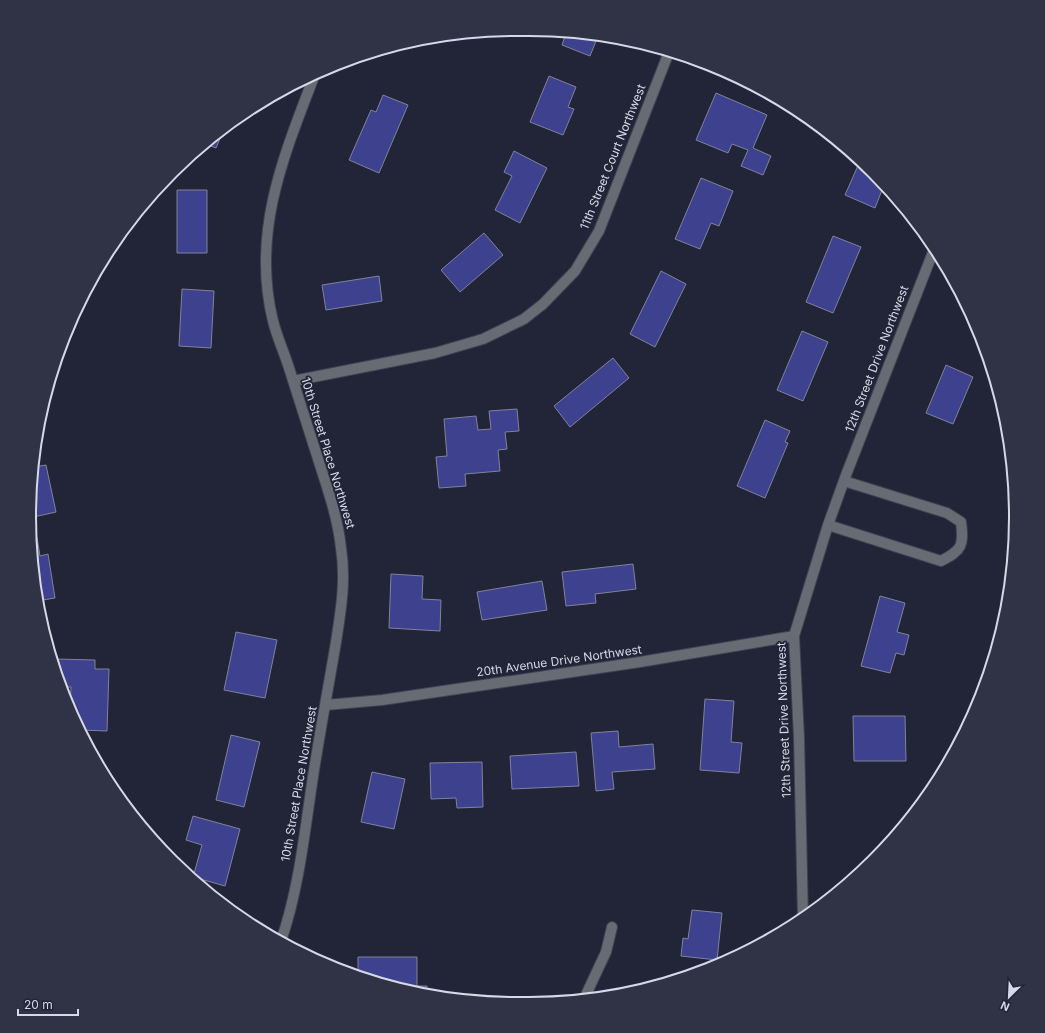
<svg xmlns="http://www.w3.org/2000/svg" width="1045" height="1033" viewBox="0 0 1045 1033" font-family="Inter,sans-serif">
  <rect width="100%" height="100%" fill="#222537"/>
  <path fill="#3d418e" stroke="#7f839a" d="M 566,33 L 598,36 L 590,56 L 562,45 Z
    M 549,76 L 576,87 L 568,107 L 574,109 L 563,135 L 530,122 Z
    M 716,93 L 767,115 L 753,148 L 771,156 L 763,175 L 741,166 L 748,150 L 732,144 L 728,153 L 696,140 Z
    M 383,95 L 408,105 L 379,173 L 349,160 L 371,110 L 376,112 Z
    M 224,129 L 216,148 L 206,144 Z
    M 514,151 L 547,168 L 520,223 L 495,210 L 512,176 L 504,172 Z
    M 860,161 L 873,172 L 884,185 L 875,208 L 845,195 Z
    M 701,178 L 733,191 L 719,226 L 711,223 L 700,249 L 675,239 Z
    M 177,190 L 207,190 L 207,253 L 177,253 Z
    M 484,233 L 503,255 L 460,292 L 441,270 Z
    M 833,236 L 861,247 L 833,313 L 806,302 Z
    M 661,271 L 686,284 L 655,347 L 630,334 Z
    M 379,276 L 382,301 L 326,310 L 322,285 Z
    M 182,289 L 214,291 L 211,348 L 179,346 Z
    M 802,331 L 828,342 L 803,401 L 777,390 Z
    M 613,358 L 629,378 L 570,427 L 554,406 Z
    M 946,365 L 973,377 L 953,424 L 926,413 Z
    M 517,409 L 519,431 L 505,432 L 507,449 L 498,450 L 500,471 L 465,474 L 466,486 L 439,488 L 436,457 L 447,456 L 444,419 L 476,416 L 478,430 L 491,429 L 489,411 Z
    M 765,420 L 790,431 L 785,442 L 788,443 L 765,498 L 737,486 Z
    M 46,465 L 56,512 L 29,518 L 34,467 Z
    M 37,537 L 40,556 L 48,554 L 55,598 L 37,601 L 31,538 Z
    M 633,564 L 636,589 L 595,594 L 596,603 L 566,606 L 562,572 Z
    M 391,574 L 423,576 L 422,599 L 441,600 L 440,631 L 389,628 Z
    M 542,581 L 547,610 L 482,620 L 477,592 Z
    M 880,596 L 905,603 L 897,632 L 909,635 L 904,655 L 896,653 L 890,673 L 861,666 Z
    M 236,632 L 277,640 L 265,698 L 224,690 Z
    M 55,659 L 95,660 L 95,669 L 109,669 L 107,731 L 81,730 L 81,720 L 75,719 L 70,711 L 71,687 L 61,687 L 55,667 Z
    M 705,699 L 734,701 L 731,742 L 742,743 L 739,773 L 700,770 Z
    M 853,716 L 905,716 L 906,761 L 854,761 Z
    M 618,731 L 619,747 L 653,744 L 655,769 L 612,772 L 614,789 L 596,791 L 591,733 Z
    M 231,735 L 260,742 L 244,807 L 216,800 Z
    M 576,752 L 579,786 L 512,789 L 510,756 Z
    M 482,762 L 483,807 L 457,808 L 456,798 L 431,799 L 430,763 Z
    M 372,772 L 405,779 L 394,829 L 361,822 Z
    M 193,816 L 240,829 L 225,886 L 193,877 L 202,845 L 186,840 Z
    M 692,910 L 722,913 L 717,960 L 681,956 L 683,938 L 688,939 Z
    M 358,957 L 417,957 L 417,986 L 427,986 L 427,995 L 358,976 Z"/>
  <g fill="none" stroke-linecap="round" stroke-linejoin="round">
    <defs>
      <path id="minor" d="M 293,381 L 435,353 L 483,339 L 524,319 L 543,304 L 575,271 L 599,231 L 669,52
        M 828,525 L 941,561 C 962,550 964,546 961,522 L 947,513 L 844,481
        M 326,705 L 382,700 L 640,662 L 794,636
        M 803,919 L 799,738 L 794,636 L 828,525 L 846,475 L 935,247
        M 281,941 C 302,880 306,814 317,752 C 323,715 330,678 336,642 C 341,610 346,580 341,548 C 338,519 328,490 319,462 C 309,430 299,399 289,368 C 284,352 277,337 273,321 C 251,232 284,155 315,74
        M 584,999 L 606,952 L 612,927"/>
    </defs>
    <use href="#minor" stroke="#3f4253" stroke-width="12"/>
    <use href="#minor" stroke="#686a74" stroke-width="10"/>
  </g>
  <g text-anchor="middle" stroke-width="3.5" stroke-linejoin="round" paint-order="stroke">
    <g font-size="12" fill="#d6d8e5" stroke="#222537">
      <text transform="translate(613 157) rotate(-68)" y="4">11th Street Court Northwest</text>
      <text transform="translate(877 359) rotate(-69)" y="4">12th Street Drive Northwest</text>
      <text transform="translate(328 453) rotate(73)" y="4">10th Street Place Northwest</text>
      <text transform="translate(559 661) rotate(-8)" y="4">20th Avenue Drive Northwest</text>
      <text transform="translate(784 720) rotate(-92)" y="4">12th Street Drive Northwest</text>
      <text transform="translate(299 784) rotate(-80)" y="4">10th Street Place Northwest</text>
    </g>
  </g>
  <path d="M0 0H1045V1033H0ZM516 36H529A480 480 0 0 1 1009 516V517A480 480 0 0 1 529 997H516A480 480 0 0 1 36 517V516A480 480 0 0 1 516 36Z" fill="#303345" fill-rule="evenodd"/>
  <path fill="none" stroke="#d6d8e5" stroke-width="2" d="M516 36H529A480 480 0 0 1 1009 516V517A480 480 0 0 1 529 997H516A480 480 0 0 1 36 517V516A480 480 0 0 1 516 36Z"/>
  <g transform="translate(1009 997) rotate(204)" stroke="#222537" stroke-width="3" paint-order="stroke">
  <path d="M0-3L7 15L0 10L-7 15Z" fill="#d6d8e5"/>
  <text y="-6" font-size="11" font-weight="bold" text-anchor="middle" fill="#d6d8e5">N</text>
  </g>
  <path d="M18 1009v6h60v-6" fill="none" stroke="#d6d8e5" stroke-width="2"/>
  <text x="24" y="1009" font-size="12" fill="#d6d8e5" stroke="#222537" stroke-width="3" paint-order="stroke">20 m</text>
</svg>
